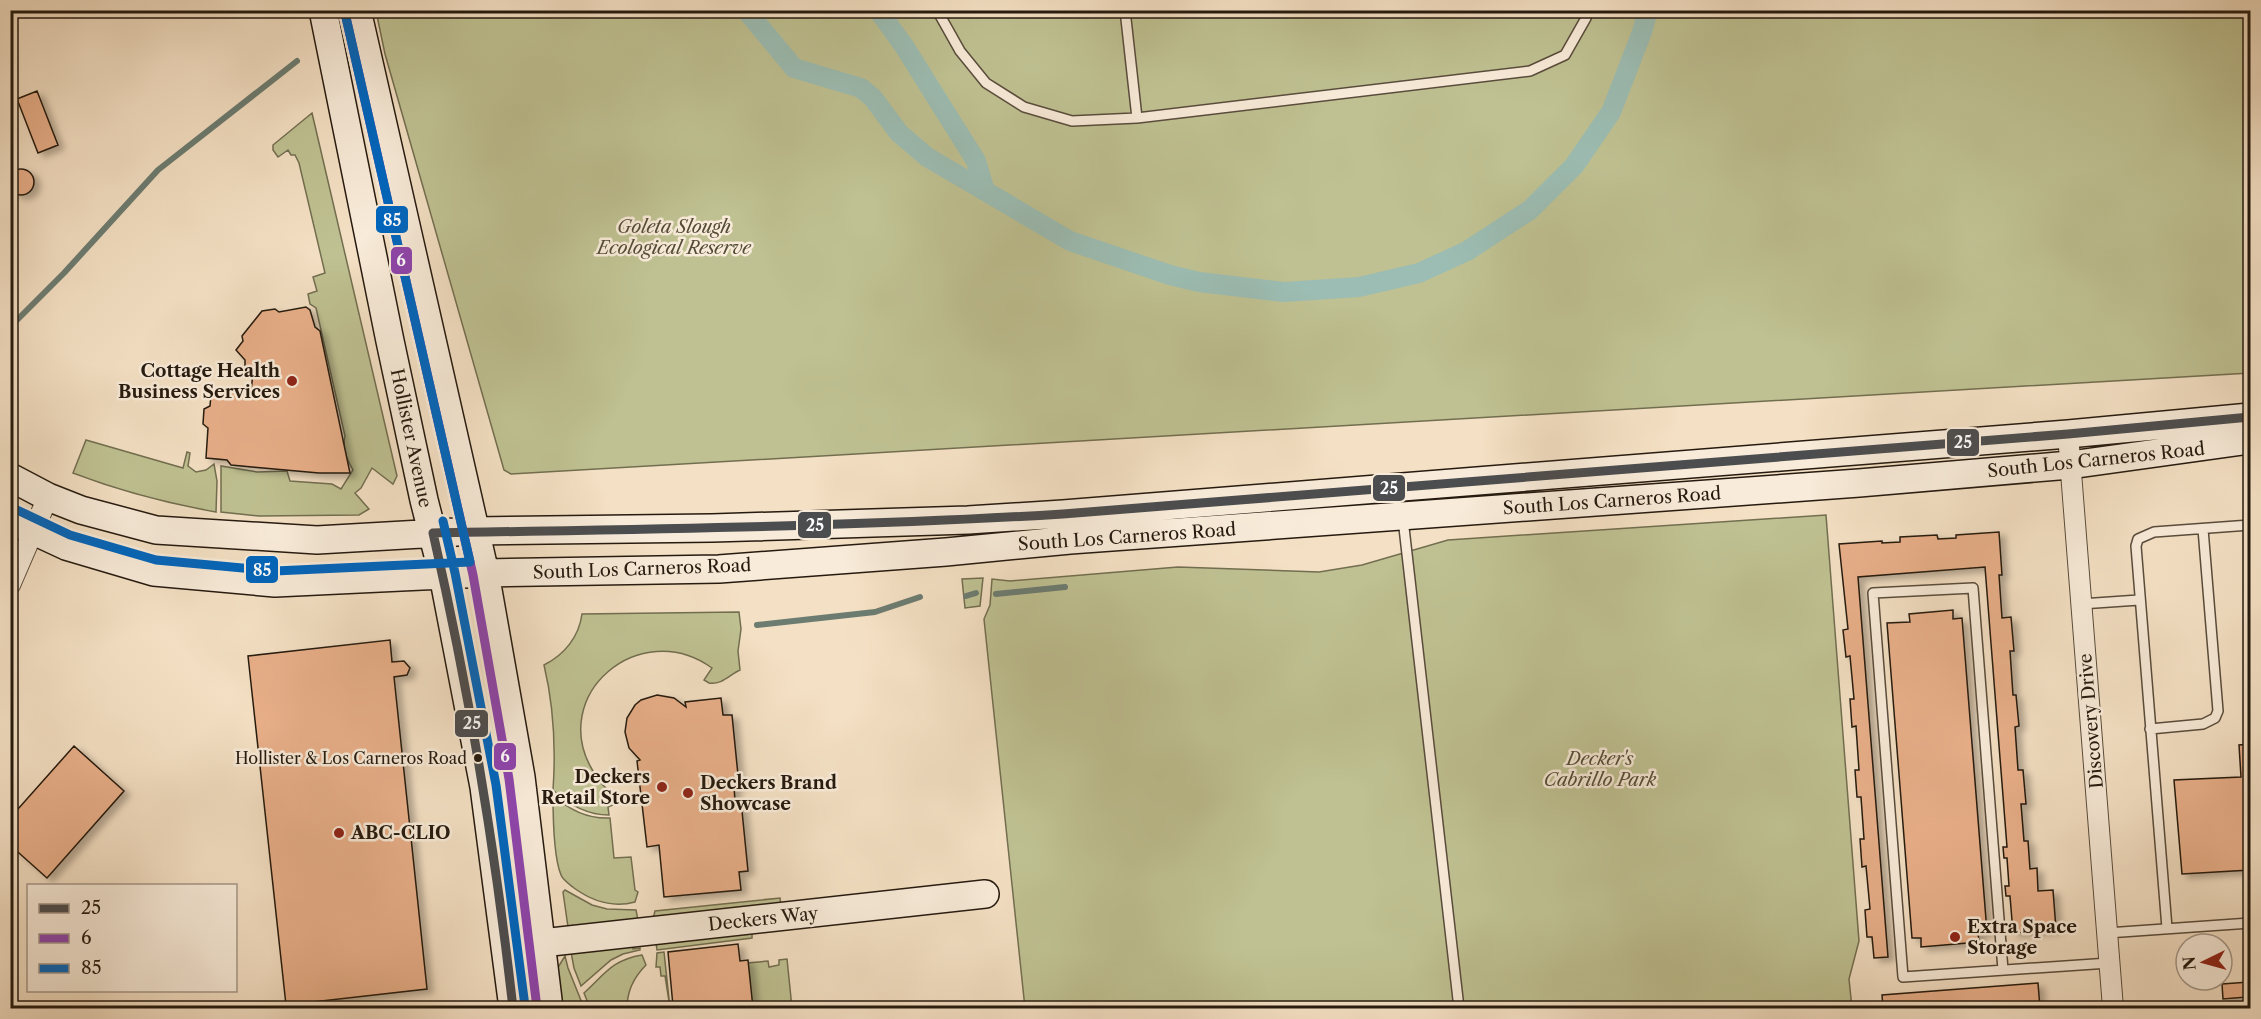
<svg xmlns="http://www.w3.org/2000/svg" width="2261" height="1019" viewBox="0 0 2261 1019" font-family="'Libre Caslon Text',serif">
  <defs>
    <filter id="shadow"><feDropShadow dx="6" dy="4" stdDeviation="3" flood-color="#0004"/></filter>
  </defs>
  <rect width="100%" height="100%" fill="#f4e0c4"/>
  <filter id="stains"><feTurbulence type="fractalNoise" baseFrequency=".00333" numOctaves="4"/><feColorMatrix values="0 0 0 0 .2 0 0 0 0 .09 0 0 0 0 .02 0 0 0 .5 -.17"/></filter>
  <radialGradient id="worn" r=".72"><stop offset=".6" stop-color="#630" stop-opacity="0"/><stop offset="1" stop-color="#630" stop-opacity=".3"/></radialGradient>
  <path fill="#bfc192" stroke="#726e50" stroke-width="1.5" d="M 376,11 L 2250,11 L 2250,373 L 511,474 L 504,470 L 385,54 Z
    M 312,113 L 397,476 L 393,484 L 372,468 L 361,488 L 355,493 L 369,509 L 359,515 L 259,516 L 221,512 L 221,466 L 257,472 L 287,471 L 290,481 L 332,484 L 341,489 L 353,470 C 347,460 342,448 345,436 L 316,308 L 310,304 L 308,294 L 317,291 L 313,277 L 325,273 L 299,163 L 295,155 L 291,155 L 288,150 L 278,157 L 273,150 L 273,145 Z
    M 86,440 L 183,468 L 187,452 L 190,453 L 188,466 L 196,472 L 206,470 L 214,464 L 217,481 L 216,512 C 166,503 120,491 73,473 Z
    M 1826,515 L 1859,941 L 1849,979 L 1852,1008 L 1025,1008 L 984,619 L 990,605 L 992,579 L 1010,581 L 1178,567 L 1319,572 L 1362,565 L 1448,540 Z
    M 983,578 L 980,606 L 965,608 L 962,579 Z
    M 739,612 L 741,629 L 738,651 L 740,670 C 729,675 722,685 709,683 L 704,680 L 712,668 C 640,616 547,695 593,771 C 599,781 608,793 619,797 L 615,804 L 608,807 L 609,815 C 587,815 569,805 553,790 C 556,747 554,707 544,665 C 564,655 579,637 582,614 Z
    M 553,795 C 568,809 588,819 610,818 L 614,858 L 631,857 L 635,890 L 638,892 L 635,902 C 613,908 592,901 574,888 C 569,884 563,880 561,875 C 554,858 553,814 553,795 Z
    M 565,890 L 592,905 L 607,909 L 636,910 L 638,920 L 568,927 L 563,892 Z
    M 780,898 L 781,905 L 653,919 L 655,911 Z
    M 752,933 L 752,938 L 657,950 L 656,943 Z
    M 633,946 L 633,949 L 640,948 L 640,950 L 623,954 L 611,960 L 581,986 L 574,968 L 571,952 Z
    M 664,952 L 670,1008 L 665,976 L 661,976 L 660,967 L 656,967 L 657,953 Z
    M 642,955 L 646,965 C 634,977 627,992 627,1008 L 590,1008 L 584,993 C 605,974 612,960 642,955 Z
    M 565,956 L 568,968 L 584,1008 L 561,1008 L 557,969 Z
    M 787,959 L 792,1008 L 752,1008 L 748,963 L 768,961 L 769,967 L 779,965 L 779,960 Z"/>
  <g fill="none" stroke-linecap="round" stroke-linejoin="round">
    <path stroke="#6c7c71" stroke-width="6" d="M 10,327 L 64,273 L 158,170 L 297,61
      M 996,594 L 1065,587
      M 966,596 L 976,593
      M 757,625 L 875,612 L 920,597"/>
    <path stroke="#9cbdb3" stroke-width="20" d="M 746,10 L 794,68 L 861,88 L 873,98 L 899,133 L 927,157 L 1070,241 L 1170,275 L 1199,282 L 1284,292 L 1359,287 L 1419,273 L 1467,251 L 1530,210 L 1574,166 L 1611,112 L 1642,32 L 1648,10
      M 878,10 L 904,46 L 976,161 L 985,191"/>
  </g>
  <path fill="#e8af89" stroke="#251a0f" stroke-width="1.5" filter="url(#shadow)" d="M 37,91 L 58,145 L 38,153 L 17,99 Z
    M8 182a13 13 0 1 1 26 0a13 13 0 1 1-26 0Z
    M 306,307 L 310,310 L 315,327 L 320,331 L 350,473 L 319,473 L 231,465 L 227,460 L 206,458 L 208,428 L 203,424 L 204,409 L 210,406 L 211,395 L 223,394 L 228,390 L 251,392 L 253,372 L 245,366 L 245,360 L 236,350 L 243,341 L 242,336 L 262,311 L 275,309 L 279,312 Z
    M 1999,532 L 2002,575 L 1999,575 L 2002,618 L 2011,617 L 2014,651 L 2010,651 L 2013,695 L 2016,695 L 2019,726 L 2015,727 L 2018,770 L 2023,770 L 2026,804 L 2021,804 L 2024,841 L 2028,841 L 2030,869 L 2037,868 L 2038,891 L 2053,890 L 2056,929 L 2013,933 L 2010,896 L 2006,896 L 2005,886 L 2009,886 L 2007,858 L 2004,858 L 2003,847 L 2007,847 L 1985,567 L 1858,577 L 1888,957 L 1874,958 L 1872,937 L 1867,937 L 1865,910 L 1870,909 L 1866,866 L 1862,867 L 1860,839 L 1864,839 L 1861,797 L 1857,797 L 1855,770 L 1859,770 L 1856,726 L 1852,727 L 1850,699 L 1854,699 L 1850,656 L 1846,657 L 1843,630 L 1848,629 L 1839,544 L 1882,541 L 1882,543 L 1900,542 L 1900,537 L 1937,535 L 1938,539 L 1956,538 L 1956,535 Z
    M 1953,610 L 1953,619 L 1962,618 L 1987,932 L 1978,933 L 1979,942 L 1921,947 L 1921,938 L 1912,938 L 1887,623 L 1910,622 L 1909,614 Z
    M 390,640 L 392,662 L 404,661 L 410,668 L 407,675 L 394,677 L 427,989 L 286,1005 L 248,656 Z
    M 657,695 L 674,698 L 686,707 L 685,702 L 721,698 L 723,715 L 732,715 L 739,785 L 734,786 L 735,801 L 741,801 L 748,871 L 739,872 L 741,890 L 664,897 L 659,845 L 647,847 L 637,761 L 640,760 L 629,748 L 625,732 L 627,718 L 635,705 L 641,700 Z
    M 2250,744 L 2250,870 L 2182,874 L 2174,780 L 2241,777 L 2239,745 Z
    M 74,746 L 124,791 L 47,878 L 10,845 L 10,818 Z
    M 738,944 L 740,961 L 748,960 L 753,1008 L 659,1008 L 673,1006 L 668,952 Z
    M 2249,982 L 2250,1008 L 2247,1008 L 2246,997 L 2223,999 L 2222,984 Z
    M 2038,983 L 2040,1008 L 1883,1008 L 1882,995 Z"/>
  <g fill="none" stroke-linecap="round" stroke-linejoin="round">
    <defs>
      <path id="lane" d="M 937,10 L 960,51 L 986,83 L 1024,107 L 1072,121 L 1137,118 L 1530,71 L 1565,55 L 1586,18 L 1588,10
        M 1125,10 L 1137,118
        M 1403,519 L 1459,1008
        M 2081,604 L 2139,600
        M 2150,729 L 2203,724 L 2215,718 L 2218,711 L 2203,529
        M 2167,928 L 2136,546 L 2138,539 L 2154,532 L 2250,525
        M 2107,933 L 2250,923
        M 2003,970 L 1973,588 L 1873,593 L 1903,977 C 1972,972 2041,967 2109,963"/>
      <path id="street" d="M 2068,434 L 2113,1008
        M 10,585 L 48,497"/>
      <path id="secondary" d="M 323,10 L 390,341 L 424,500 L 443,575 L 484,787 L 513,1008
        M 357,10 L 485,573 L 521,777 L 549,1008
        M 10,477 L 48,497 L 81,510 L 156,530 L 317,540 L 474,531 L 712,528 L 968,520 L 1063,514 L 2068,434 L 2250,417
        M 10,520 L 66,546 L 154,572 L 275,583 L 485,573 L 719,569 L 946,552 L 1070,540 L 1859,483 L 2070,465 L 2250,440
        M 542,943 L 985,894"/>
    </defs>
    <use href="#lane" stroke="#594c3c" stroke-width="12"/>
    <use href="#street" stroke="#594c3c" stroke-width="22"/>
    <use href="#secondary" stroke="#251a0f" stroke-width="30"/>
    <use href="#lane" stroke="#f8ebd9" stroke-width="9"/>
    <use href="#street" stroke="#f8ebd9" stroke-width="20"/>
    <use href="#secondary" stroke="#f8ebd9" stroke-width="27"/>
    <defs>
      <path id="bus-1" d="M 513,1008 C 495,848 469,690 433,533 C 643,529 853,527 1063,514 L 2068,434 L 2250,417"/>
      <path id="bus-2" d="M 345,13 L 473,575 L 509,779 L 537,1008"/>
      <path id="bus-3" d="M 15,509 L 70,535 L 156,560 L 275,571 L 470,562 L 345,13
        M 443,521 L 455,573 L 496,785 L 525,1006"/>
    </defs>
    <use href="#bus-1" stroke="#f8ebd9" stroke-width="14"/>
    <use href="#bus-2" stroke="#f8ebd9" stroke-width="14"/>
    <use href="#bus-3" stroke="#f8ebd9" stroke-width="14"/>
    <use href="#bus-1" stroke="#4c4d4f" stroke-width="9"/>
    <use href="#bus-2" stroke="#8e44ad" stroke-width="9"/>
    <use href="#bus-3" stroke="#0065bd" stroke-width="9"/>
  </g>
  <g fill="#8f2418" stroke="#f8ebd9" stroke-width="2">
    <circle cx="292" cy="381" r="6"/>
    <circle cx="662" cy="787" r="6"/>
    <circle cx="688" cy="793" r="6"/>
    <circle cx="339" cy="833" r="6"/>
    <circle cx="1955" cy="937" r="6"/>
  </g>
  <circle fill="#251a0f" stroke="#f8ebd9" stroke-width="2" cx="478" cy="758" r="5"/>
  <g text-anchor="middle" stroke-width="5" stroke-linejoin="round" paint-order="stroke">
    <g font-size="16" fill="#251a0f" stroke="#f8ebd9" text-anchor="end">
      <text x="467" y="764">Hollister &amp; Los Carneros Road</text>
    </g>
    <g font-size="18" font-style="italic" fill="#534c36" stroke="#f8ebd9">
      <text x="674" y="233">Goleta Slough<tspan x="674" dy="21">Ecological Reserve</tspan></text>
      <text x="1600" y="765">Decker's<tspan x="1600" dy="21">Cabrillo Park</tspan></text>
    </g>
    <g font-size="18" font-weight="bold" fill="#251a0f" stroke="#f8ebd9" text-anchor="start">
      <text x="280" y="377" text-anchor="end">Cottage Health<tspan x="280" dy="21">Business Services</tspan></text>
      <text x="650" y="783" text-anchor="end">Deckers<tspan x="650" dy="21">Retail Store</tspan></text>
      <text x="700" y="789">Deckers Brand<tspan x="700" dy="21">Showcase</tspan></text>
      <text x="351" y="839">ABC-CLIO</text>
      <text x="1967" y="933">Extra Space<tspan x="1967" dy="21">Storage</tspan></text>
    </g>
    <g font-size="18" fill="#251a0f" stroke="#f8ebd9">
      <text transform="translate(411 438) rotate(78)" y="6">Hollister Avenue</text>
      <text transform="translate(2096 460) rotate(-6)" y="6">South Los Carneros Road</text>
      <text transform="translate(1612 501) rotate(-4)" y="6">South Los Carneros Road</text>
      <text transform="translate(1127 537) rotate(-4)" y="6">South Los Carneros Road</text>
      <text transform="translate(642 569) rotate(-2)" y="6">South Los Carneros Road</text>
      <text transform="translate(2091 721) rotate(-95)" y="6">Discovery Drive</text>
      <text transform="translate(763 919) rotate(-6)" y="6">Deckers Way</text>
    </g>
  </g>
  <g stroke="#f8ebd9" stroke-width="2">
    <rect x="375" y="205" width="34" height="29" rx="6" fill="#0065bd"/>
    <rect x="390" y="246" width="23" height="29" rx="6" fill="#8e44ad"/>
    <rect x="1946" y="428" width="34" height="29" rx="6" fill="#4c4d4f"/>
    <rect x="1372" y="474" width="34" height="28" rx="6" fill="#4c4d4f"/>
    <rect x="797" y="511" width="35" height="28" rx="6" fill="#4c4d4f"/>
    <rect x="245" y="555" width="34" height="29" rx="6" fill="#0065bd"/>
    <rect x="454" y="709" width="35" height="29" rx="6" fill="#4c4d4f"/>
    <rect x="493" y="742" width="24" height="29" rx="6" fill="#8e44ad"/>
  </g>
  <g font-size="16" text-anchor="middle" font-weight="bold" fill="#fff">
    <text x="392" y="226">85</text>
    <text x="401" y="266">6</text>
    <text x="1963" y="448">25</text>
    <text x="1389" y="494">25</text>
    <text x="815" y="531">25</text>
    <text x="262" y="576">85</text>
    <text x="472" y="729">25</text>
    <text x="505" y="762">6</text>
  </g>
  <rect width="2261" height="1019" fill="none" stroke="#f4e0c4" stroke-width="36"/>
  <rect x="12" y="12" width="2237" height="995" fill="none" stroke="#251a0f" stroke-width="3"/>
  <rect x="18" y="18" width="2225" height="983" fill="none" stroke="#251a0f" stroke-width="1.5"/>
  <rect x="27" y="884" width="210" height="108" fill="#f8ebd9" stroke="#a49788" stroke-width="1.5"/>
  <rect x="39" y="904" width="30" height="9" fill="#4c4d4f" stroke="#a49788" stroke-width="1.5"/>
  <text x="81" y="914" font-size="18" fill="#251a0f">25</text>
  <rect x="39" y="934" width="30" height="9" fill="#8e44ad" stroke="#a49788" stroke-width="1.5"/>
  <text x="81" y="944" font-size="18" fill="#251a0f">6</text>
  <rect x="39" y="964" width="30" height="9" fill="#0065bd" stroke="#a49788" stroke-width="1.5"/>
  <text x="81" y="974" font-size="18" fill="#251a0f">85</text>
  <g transform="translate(2204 962) rotate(265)"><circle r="28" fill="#f8ebd9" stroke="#a49788" stroke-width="1.5"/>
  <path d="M0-4.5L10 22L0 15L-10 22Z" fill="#8f2418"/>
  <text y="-9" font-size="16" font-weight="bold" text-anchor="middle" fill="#251a0f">N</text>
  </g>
  <rect width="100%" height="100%" filter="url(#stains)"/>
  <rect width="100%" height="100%" fill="url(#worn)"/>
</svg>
